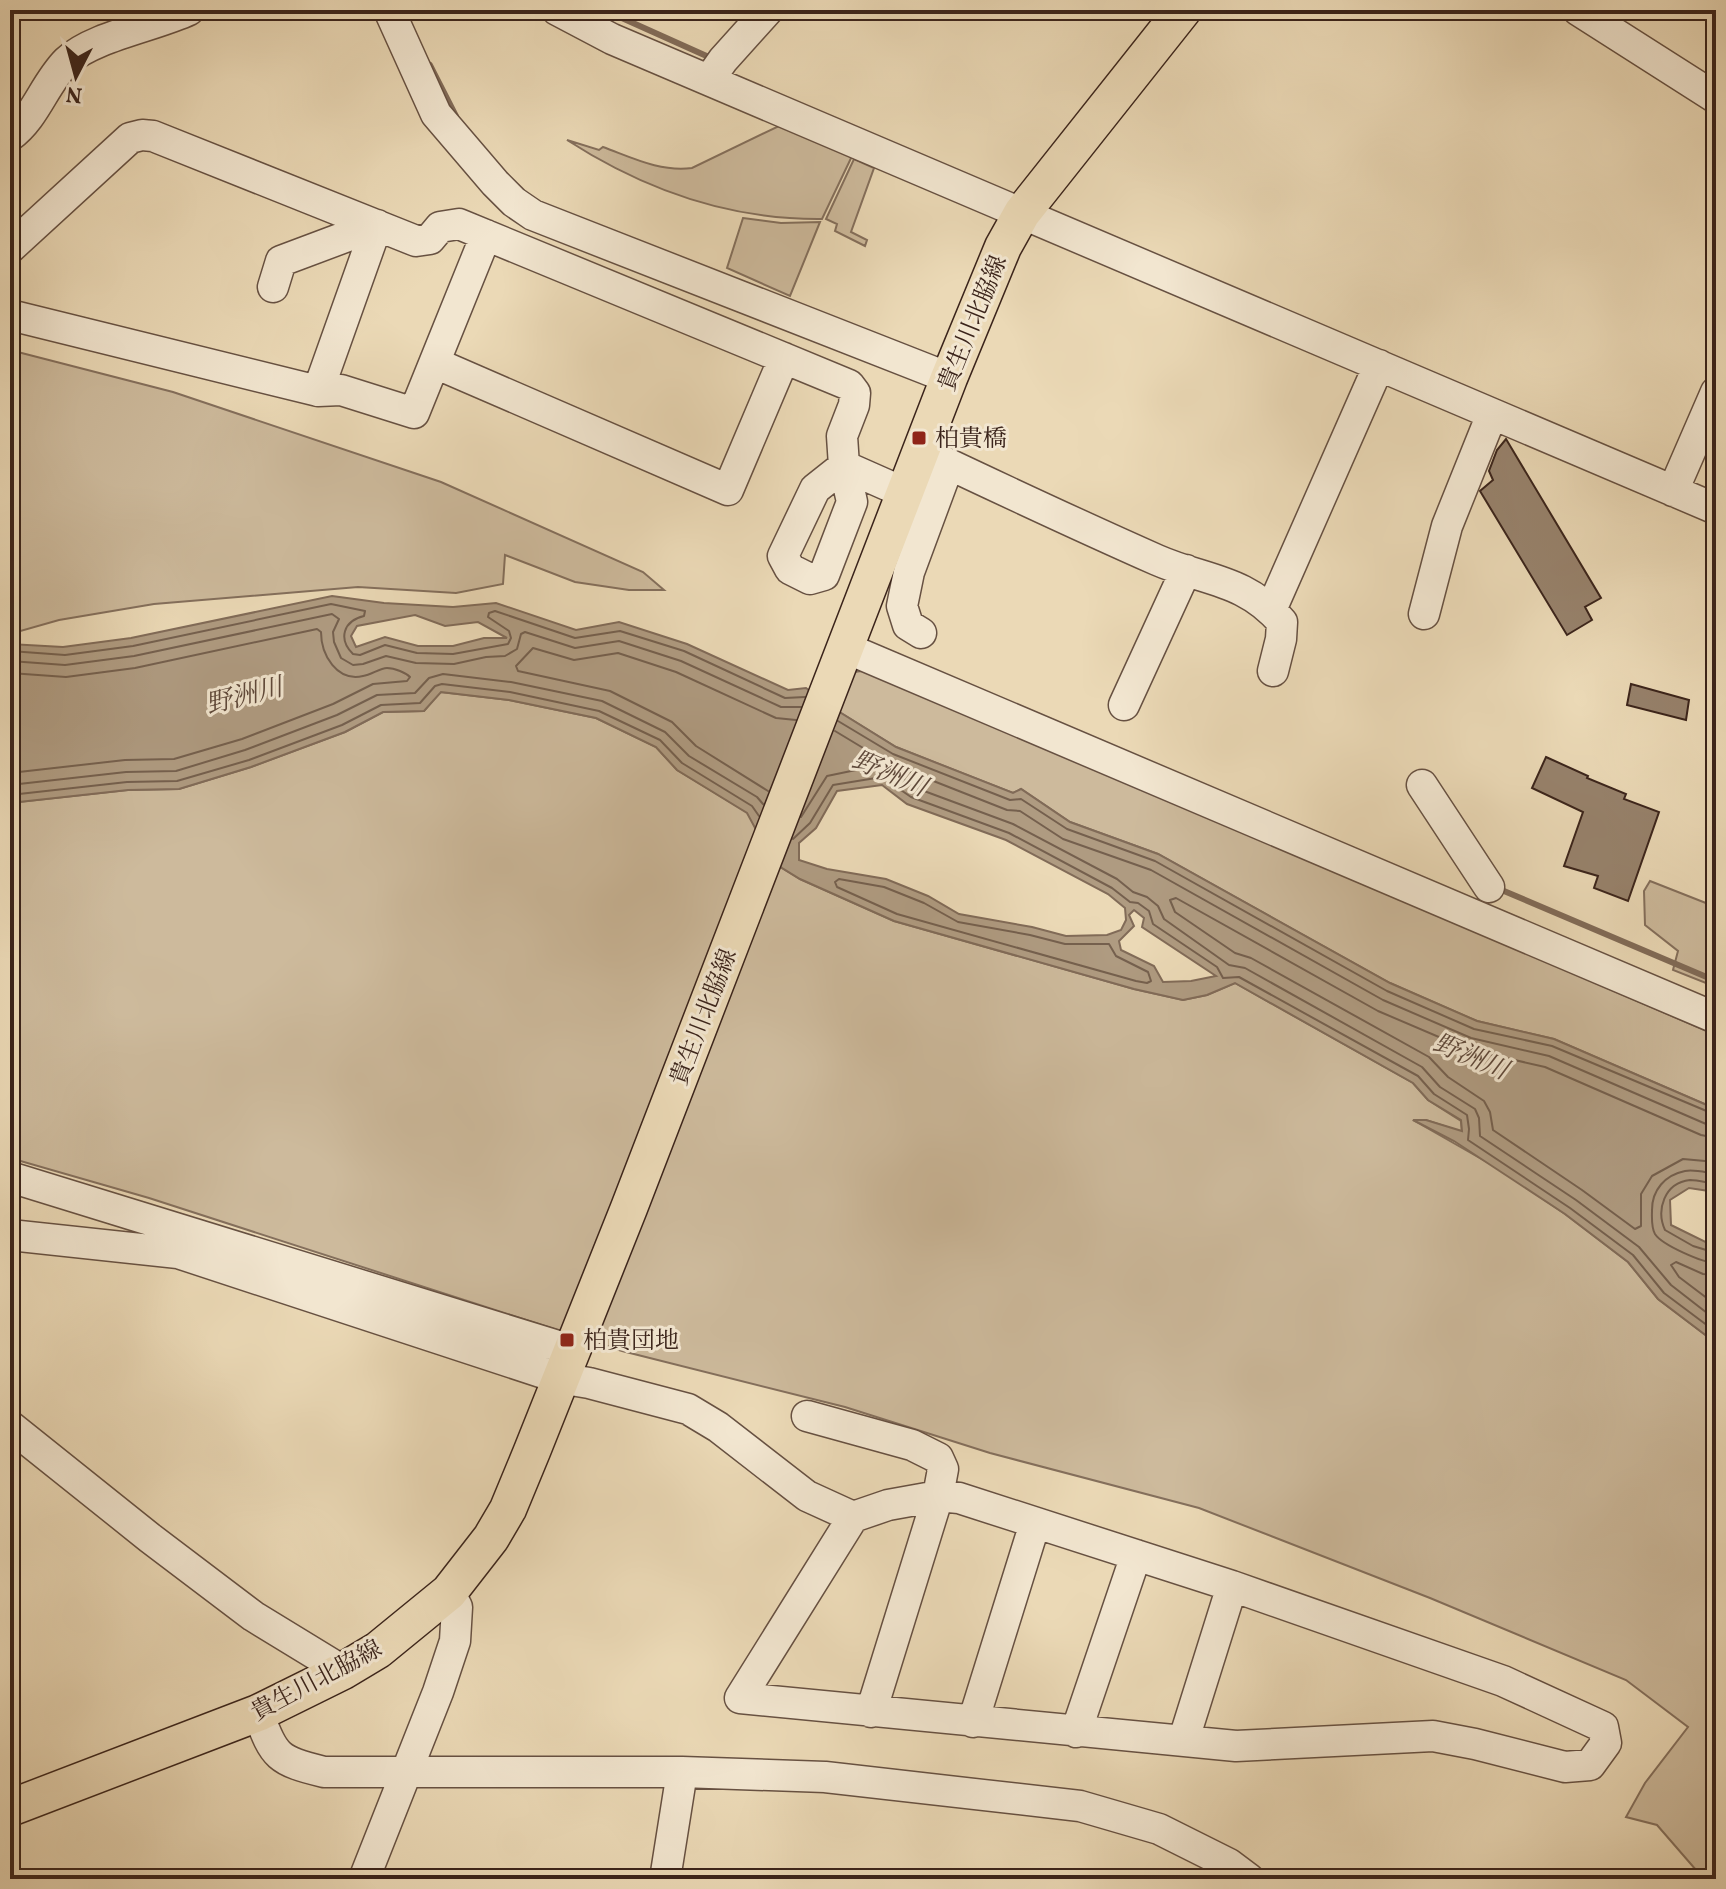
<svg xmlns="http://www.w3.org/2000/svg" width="1726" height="1889" viewBox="0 0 1726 1889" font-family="Vollkorn,'Noto Serif JP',serif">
  <rect width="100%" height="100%" fill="#ebd9b6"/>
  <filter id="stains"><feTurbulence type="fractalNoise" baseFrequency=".0025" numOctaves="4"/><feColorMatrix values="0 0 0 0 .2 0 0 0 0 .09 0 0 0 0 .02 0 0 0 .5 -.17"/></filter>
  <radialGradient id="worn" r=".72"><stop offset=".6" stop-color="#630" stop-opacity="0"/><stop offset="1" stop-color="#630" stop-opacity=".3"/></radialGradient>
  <path fill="#cdba9c" stroke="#846f5c" stroke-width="2" d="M 781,125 L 853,154 L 822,219 C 730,220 643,189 567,140 L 599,150 L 603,147 C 633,158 660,172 692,168 Z
    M 854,159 L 874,168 L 851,232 L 867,240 L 865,246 L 835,231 L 837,224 L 826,219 Z
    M 743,218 L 781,223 L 820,222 L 790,296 L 727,268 Z
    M 10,350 L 173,392 L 441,482 L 643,572 L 664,590 L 629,590 L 575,582 L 505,555 L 503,584 L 456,593 L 358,587 L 154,604 L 59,620 L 10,634 Z
    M 870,670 L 1716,1035 L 1716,1109 L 1554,1039 L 1477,1021 L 1390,983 L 1158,854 L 1070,822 L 1021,789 L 1013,793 L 896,747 L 833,708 L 854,672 Z
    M 440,692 L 509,700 L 596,718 L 656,747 L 677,770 L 748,813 L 774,863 L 800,879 L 894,921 L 1134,989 L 1183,1000 L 1207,995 L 1235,983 L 1413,1083 L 1428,1100 L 1461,1121 L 1462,1132 L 1426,1120 L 1415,1121 L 1499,1169 L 1565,1214 L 1628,1262 L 1658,1299 L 1716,1343 L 1716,1870 L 1696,1870 L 1657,1825 L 1626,1817 L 1645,1783 L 1688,1727 L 1626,1680 L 1430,1598 L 1199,1508 L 990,1453 L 845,1407 L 622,1351 L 149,1198 L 10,1158 L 10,803 L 128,790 L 179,789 L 251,767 L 345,732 L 383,712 L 424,711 Z
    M 1650,881 L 1716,907 L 1716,987 L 1673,970 L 1678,951 L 1645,925 L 1644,891 Z"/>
  <path fill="#af9b81" stroke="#816b58" stroke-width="2" fill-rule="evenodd" d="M 332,596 L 384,603 L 453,607 L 496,603 L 576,630 L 619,622 L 687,644 L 788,690 L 806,688 L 833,708 L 896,747 L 1013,793 L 1021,789 L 1070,822 L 1158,854 L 1390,983 L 1477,1021 L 1554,1039 L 1716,1109 L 1716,1192 L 1689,1188 L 1670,1200 L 1671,1225 L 1716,1247 L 1716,1343 L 1658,1299 L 1628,1262 L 1565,1214 L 1454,1141 L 1413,1120 L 1426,1120 L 1462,1131 L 1461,1120 L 1428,1100 L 1413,1083 L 1235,983 L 1207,995 L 1183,1000 L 1134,989 L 894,921 L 800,879 L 774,863 L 747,813 L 677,770 L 656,747 L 596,718 L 509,700 L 441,692 L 424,711 L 383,712 L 345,732 L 251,767 L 179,789 L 128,790 L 10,803 L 10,713 L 13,711 L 10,710 L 10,644 L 63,647 L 131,638 ZM 415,615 L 445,626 L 478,622 L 507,638 L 484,638 L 453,646 L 418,646 L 385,637 L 356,647 L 351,636 L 357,626 ZM 882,785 L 907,804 L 1006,840 L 1108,894 L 1125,908 L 1126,920 L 1121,930 L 1107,935 L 1066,936 L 1032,927 L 959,914 L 928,896 L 886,879 L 827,869 L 799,860 L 799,843 L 816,828 L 837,791 ZM 1134,910 L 1144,918 L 1142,927 L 1216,976 L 1191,981 L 1163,982 L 1154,966 L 1121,950 L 1119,941 L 1134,926 L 1129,915 Z"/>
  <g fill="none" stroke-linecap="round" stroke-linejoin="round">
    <path stroke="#75604e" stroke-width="2" d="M 10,651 L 65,655 L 133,646 L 331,604 L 365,611 L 364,616 C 343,621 338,639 353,654 L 360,655 L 385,645 L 417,653 L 453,654 L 508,644 L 511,638 L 509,631 L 488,617 L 489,613 L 495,611 L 575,638 L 620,631 L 684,651 L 785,698 L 805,697
      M 10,661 L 65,665 L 134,656 L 332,614 L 339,619 L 333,632 L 334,642 L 341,658 L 353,665 L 363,664 L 386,656 L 416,663 L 454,664 L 486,657 L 505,656 L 517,649 L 521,634 L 525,632 L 575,648 L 619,641 L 681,661 L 781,707 L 801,707
      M 10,673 L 66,677 L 135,668 L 317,629 L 321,632 C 321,655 337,682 363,676 C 371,675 380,668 387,668 C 395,668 406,673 410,677 L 407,681 L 373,684 L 333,704 L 242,739 L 174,759 L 125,760 L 10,773
      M 838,721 L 893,754 L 1010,800 L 1021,799 L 1067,829 L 1155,861 L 1387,991 L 1474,1029 L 1552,1046 L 1716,1115
      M 10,785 L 126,772 L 176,771 L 245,750 L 337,715 L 377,695 L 415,693 L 429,678 L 443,674 L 511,682 L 602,701 L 665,732 L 689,756 L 757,797 L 763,804
      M 768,791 L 696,746 L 672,722 L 610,691 L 518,671 L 516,666 L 533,648 L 574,660 L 618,653 L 676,672 L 776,718 L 796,720
      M 10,795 L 127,782 L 177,781 L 249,760 L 342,725 L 381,705 L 420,703 L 435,686 L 442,684 L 510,692 L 599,711 L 660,740 L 682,763 L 752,806 L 759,816
      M 801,817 L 827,776 L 885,764 L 883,760 L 835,731
      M 793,839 L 810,823 L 833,785 L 882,777 L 911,797 L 1009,833 L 1112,888 L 1130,902 L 1138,903 L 1149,911 L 1153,924 L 1217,967 L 1223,978 L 1239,977 L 1418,1076 L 1434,1094 L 1467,1115 L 1469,1129 L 1468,1140 L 1570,1208 L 1633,1255 L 1664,1293 L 1716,1332
      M 839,879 L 884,887 L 924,903 L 958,922 L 1030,935 L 1065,944 L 1109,944 L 1116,956 L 1148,972 L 1151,981 L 1147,983 L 1136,981 L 897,914 L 837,887 L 835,882 Z
      M 1716,1126 L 1706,1124 L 1549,1056 L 1471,1038 L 1383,1000 L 1151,870 L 1063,839 L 1020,811 L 1007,810 L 903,769 L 898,771 L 899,775 L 916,788 L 1013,824 L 1117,879 L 1133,892 L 1147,897 L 1158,906 L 1164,919 L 1229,965 L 1245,968 L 1422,1067 L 1440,1087 L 1475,1109 L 1479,1118 L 1480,1136 L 1576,1200 L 1639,1247 L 1671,1285 L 1716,1320
      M 1716,1138 L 1701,1135 L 1545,1067 L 1467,1049 L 1378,1011 L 1176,898 L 1170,900 L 1175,912 L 1235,953 L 1251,958 L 1429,1057 L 1448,1077 L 1484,1101 L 1490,1112 L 1493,1130 L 1582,1190 L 1635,1229 L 1641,1226 L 1641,1194 L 1652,1176 L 1683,1159 L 1716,1162
      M 1716,1174 C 1707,1173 1695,1169 1685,1171 C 1665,1175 1652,1190 1652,1210 C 1652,1217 1651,1227 1655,1234 C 1662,1245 1703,1263 1716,1263
      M 1716,1184 C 1708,1183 1698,1180 1690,1180 C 1664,1183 1656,1210 1665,1230 L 1693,1246 L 1716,1253
      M 1716,1275 L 1703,1274 L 1676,1262 L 1671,1265 L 1679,1277 L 1716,1305"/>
    <path stroke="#816b58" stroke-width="6" d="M 604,10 L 711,58 L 713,55
      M 430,65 L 456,116
      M 1504,891 L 1716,981"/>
  </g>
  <path fill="#97826c" stroke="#3b241b" stroke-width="2" d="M 1506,439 L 1601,598 L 1585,607 L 1592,620 L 1567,635 L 1480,491 L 1493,480 L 1489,471 L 1497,450 Z
    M 1631,684 L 1689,700 L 1686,720 L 1627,705 Z
    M 1546,757 L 1588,776 L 1587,778 L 1626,794 L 1624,799 L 1659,812 L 1628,901 L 1594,888 L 1598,876 L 1564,866 L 1583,812 L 1532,788 Z"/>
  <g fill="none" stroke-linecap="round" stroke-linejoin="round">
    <defs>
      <path id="minor" d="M 389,10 L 436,114 L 495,183 L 514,202 L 533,215 L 949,378
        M 557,10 L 612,39 L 1716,509
        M 1578,10 L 1716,98
        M 709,80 L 723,60 L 768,10
        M 10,136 C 36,117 44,84 67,61 C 92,37 155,26 189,10
        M 10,248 L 130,138 L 142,135 L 153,136 L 416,241 L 430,239 L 440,227 L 459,224 L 849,385 L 855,393 L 854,405 L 842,436 L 844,466 L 852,502 L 824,575 L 810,579 L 790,569 L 783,556 L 815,489 L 844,466
        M 273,287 L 281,261 L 377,225
        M 10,315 L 318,391 L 341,390 L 414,413 L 486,235
        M 435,363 L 728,490 L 784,358
        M 318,391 L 377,225
        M 921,451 C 999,488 1078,525 1157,560 C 1205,581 1245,579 1282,622 L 1281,639 L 1273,671
        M 844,466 L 905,493
        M 1673,491 L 1716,392
        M 1271,610 L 1379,365
        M 1424,614 L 1447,526 L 1492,414
        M 921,633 L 908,625 L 902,606 L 909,572 L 949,464
        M 846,648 L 1716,1018
        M 1124,705 L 1186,570
        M 1422,785 L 1489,887
        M 10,1177 L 571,1350
        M 10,1235 L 178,1253 L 559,1378 L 589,1383 L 688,1409 L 718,1427 L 807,1496 L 853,1517
        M 807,1416 L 912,1445 L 938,1458 L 943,1469 L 938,1496 L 871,1712
        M 10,1426 L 150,1538 L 253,1616 L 343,1671
        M 938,1496 L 959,1498 L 1232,1586 L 1503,1681 L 1603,1727 L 1606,1743 L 1590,1765 L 1565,1767 L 1475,1744 L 1433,1736 L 1236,1746 L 740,1698 L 853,1517 L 888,1505 Z
        M 258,1713 C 275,1758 277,1760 324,1772 L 682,1772 L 825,1777 L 1080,1806 L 1159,1829 L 1229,1864 L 1249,1879
        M 973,1722 L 1035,1523
        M 1076,1732 L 1136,1555
        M 1184,1739 L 1232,1586
        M 364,1879 L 438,1692 L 455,1641 L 457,1607 L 449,1592
        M 665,1879 L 682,1772"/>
      <path id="major" d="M 10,1808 L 258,1713 L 343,1671 L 378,1650 L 449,1592 L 491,1538 L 508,1509 L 532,1451 L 629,1208 L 949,378 L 1003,247 L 1022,213 L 1183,10"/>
    </defs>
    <use href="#minor" stroke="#675142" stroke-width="33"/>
    <use href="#major" stroke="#3b241b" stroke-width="39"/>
    <use href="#minor" stroke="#f2e6d0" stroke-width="30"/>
    <use href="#major" stroke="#ebd9b6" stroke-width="36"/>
  </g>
  <g fill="#8f2418" stroke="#f2e6d0" stroke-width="3">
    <rect x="911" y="430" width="16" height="16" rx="4"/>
    <rect x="559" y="1332" width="16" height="16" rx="4"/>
  </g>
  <g text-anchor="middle" stroke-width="6" stroke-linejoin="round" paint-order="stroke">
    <g font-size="24" fill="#3b241b" stroke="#f2e6d0">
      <text transform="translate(972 323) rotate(-68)" y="8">貴生川北脇線</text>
      <text transform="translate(703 1017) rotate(-69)" y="8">貴生川北脇線</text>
      <text transform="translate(316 1680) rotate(-28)" y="8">貴生川北脇線</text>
    </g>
    <g font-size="24" fill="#3b241b" stroke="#f2e6d0" text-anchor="start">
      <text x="935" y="446">柏貴橋</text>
      <text x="583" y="1348">柏貴団地</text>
    </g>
    <g font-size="26" font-style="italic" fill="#5e483a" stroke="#f2e6d0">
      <text transform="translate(244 695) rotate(-14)" y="9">野洲川</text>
      <text transform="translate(890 773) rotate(23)" y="9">野洲川</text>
      <text transform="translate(1471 1056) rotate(23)" y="9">野洲川</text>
    </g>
  </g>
  <rect width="1726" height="1889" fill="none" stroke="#ebd9b6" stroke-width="40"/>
  <rect x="12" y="12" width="1702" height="1865" fill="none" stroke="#3b241b" stroke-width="4"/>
  <rect x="20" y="20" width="1686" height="1849" fill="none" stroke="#3b241b" stroke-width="2"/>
  <g transform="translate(76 76) rotate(186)" stroke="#f2e6d0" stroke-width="6" paint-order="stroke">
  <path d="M0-6L14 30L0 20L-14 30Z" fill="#3b241b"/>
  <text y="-12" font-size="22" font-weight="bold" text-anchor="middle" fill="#3b241b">N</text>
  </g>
  <rect width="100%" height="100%" filter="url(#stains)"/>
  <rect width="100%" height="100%" fill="url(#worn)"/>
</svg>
